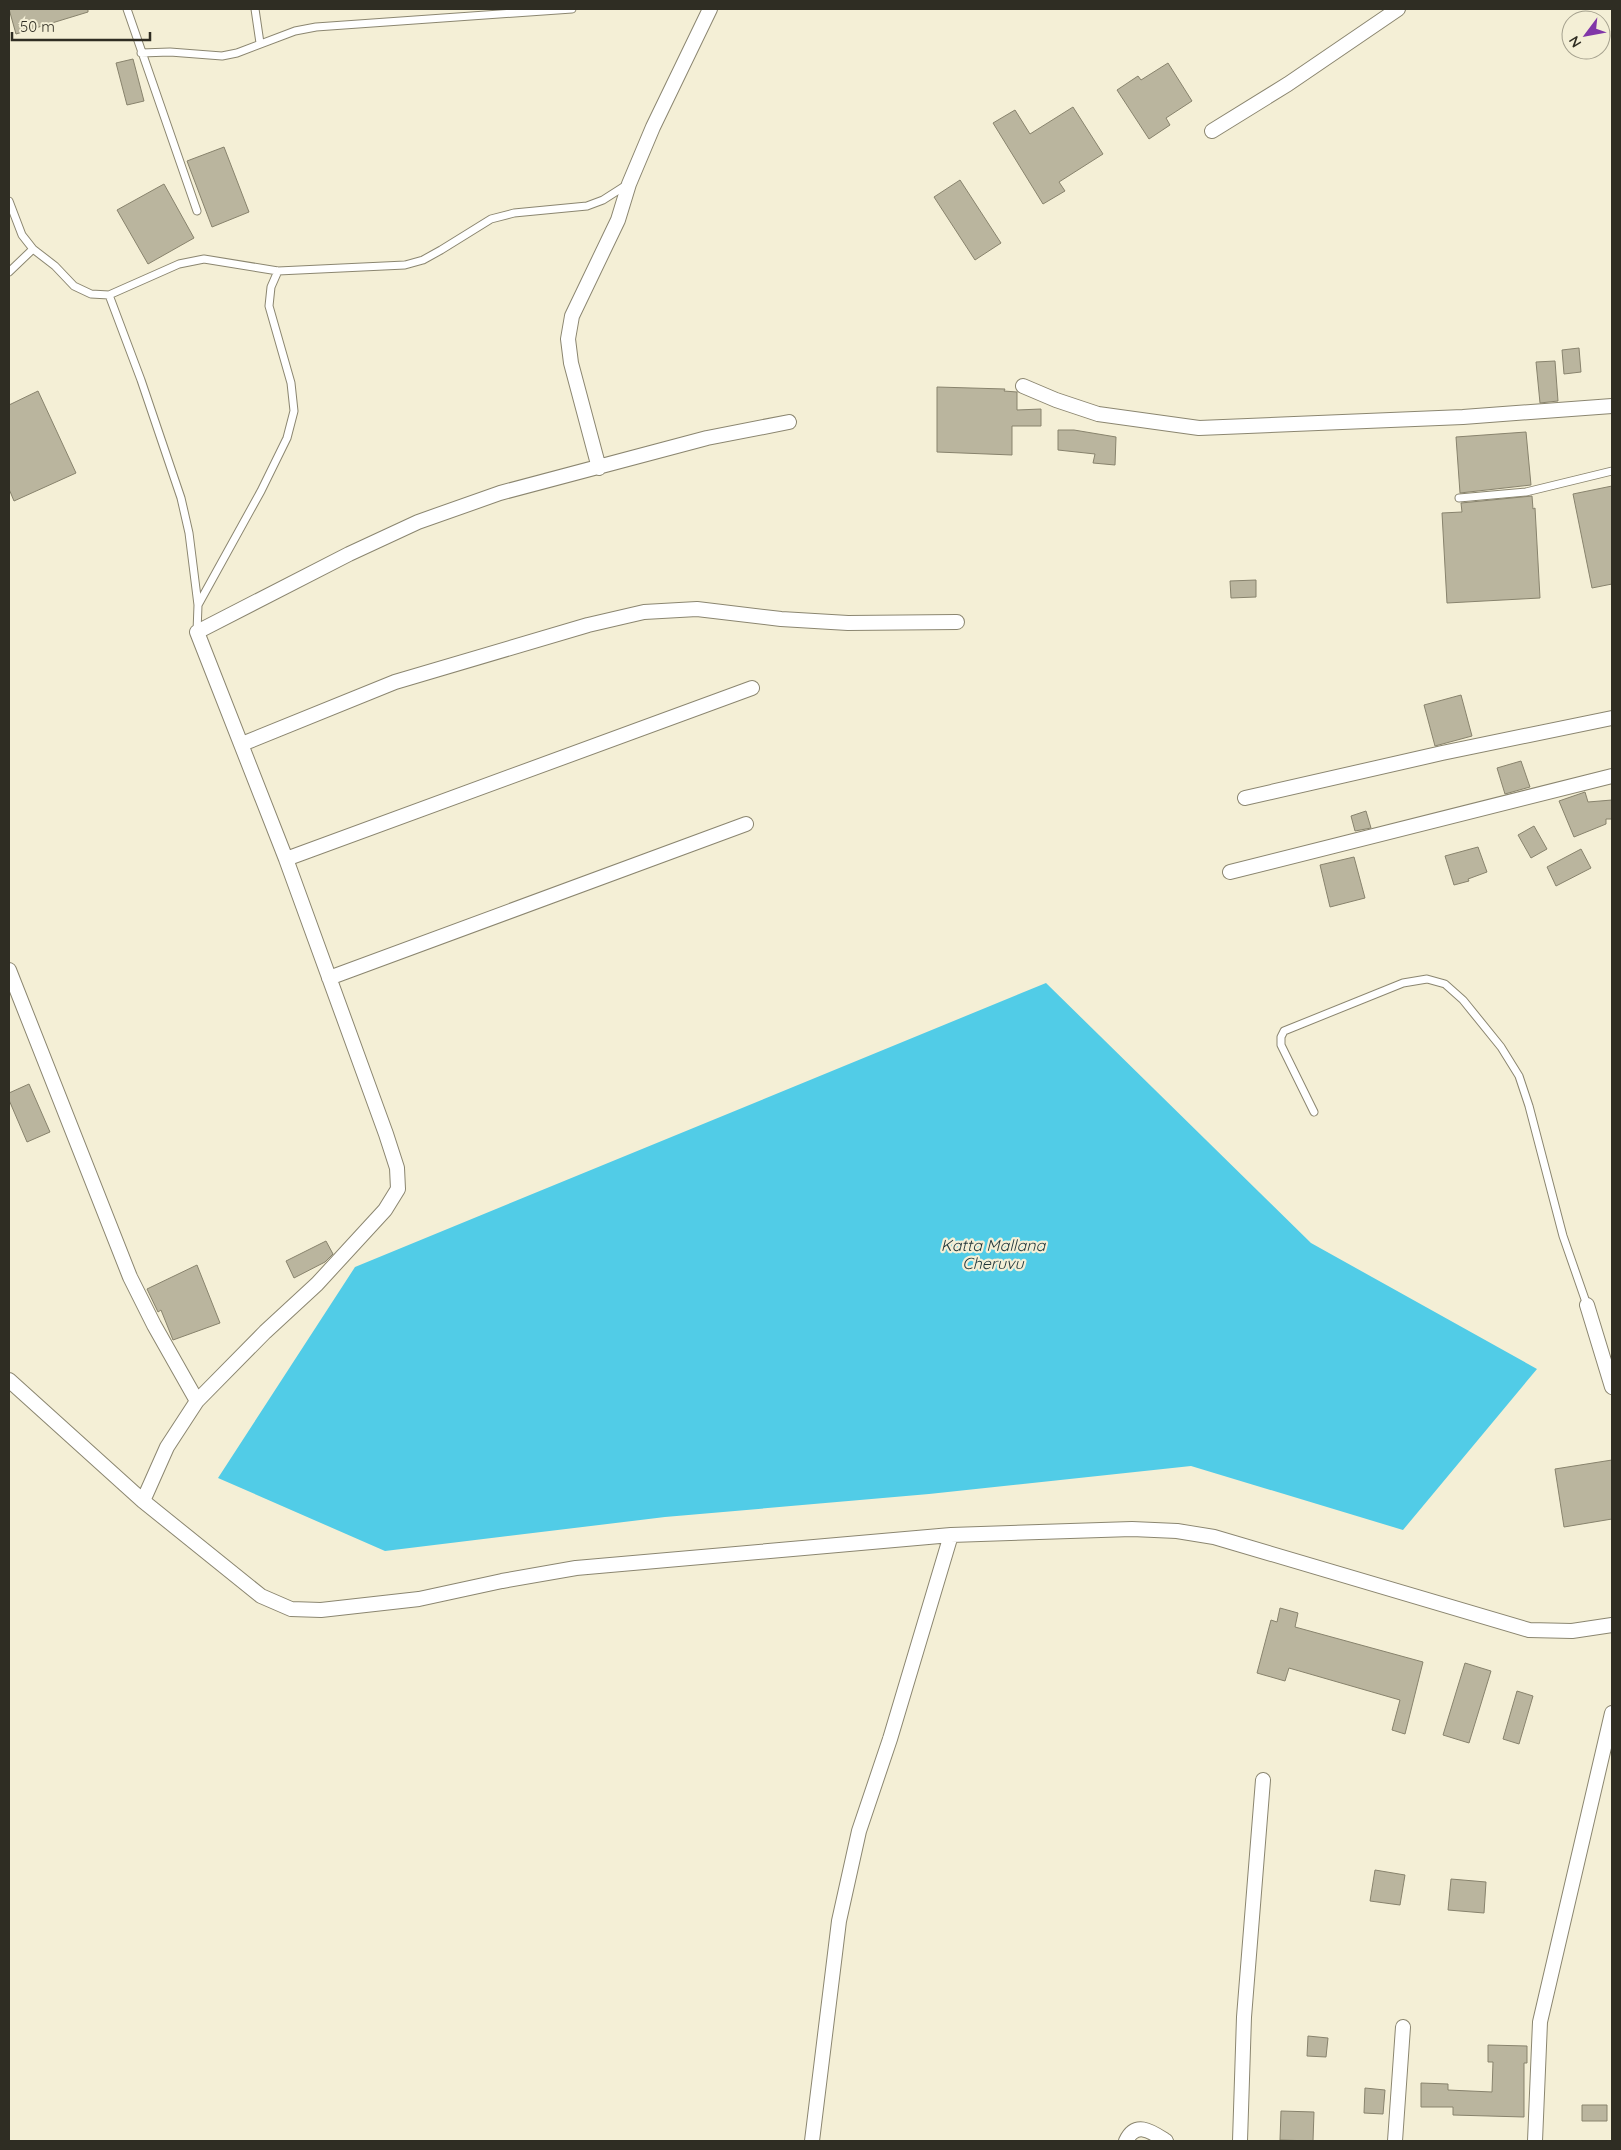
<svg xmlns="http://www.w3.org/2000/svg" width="1621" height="2150" viewBox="0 0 1621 2150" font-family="Quicksand,sans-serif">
  <rect width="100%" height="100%" fill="#f4efd6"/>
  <path fill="#51cce7" d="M 1046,983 L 1311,1243 L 1537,1369 L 1403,1530 L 1191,1466 L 929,1494 L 665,1517 L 385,1551 L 218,1478 L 355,1267 Z"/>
  <path fill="#bab59e" stroke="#88836d" d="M 9,9 L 88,9 L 88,12 L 16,34 Z
    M 133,59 L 144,101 L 127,105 L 116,63 Z
    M 1168,63 L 1192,101 L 1166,118 L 1170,125 L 1149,139 L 1117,90 L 1138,76 L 1141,80 Z
    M 1073,107 L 1103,154 L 1059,182 L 1065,191 L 1043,204 L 993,123 L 1015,110 L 1030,134 Z
    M 224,147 L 249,212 L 212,227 L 187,161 Z
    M 960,180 L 1001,243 L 975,260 L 934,197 Z
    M 164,184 L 194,238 L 148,264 L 117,210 Z
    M 1579,348 L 1581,372 L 1564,374 L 1562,350 Z
    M 1555,361 L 1558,401 L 1540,403 L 1536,362 Z
    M 937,387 L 1005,389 L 1004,391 L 1017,392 L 1017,410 L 1041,409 L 1041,426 L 1012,426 L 1012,455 L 937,452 Z
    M 38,391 L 76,473 L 14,501 L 9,489 L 9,405 Z
    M 1058,430 L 1074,430 L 1116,437 L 1115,465 L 1093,463 L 1095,454 L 1058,450 Z
    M 1526,432 L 1531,485 L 1460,493 L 1456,437 Z
    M 1612,486 L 1612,584 L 1592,588 L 1573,494 Z
    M 1532,496 L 1533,509 L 1535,508 L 1540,598 L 1447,603 L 1442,513 L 1462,512 L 1461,503 Z
    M 1256,580 L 1256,597 L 1231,598 L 1230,581 Z
    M 1461,695 L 1472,736 L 1435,746 L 1424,705 Z
    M 1521,761 L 1530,787 L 1505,794 L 1497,768 Z
    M 1585,792 L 1588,802 L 1612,800 L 1612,819 L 1606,819 L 1606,824 L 1574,837 L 1559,801 Z
    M 1366,811 L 1371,828 L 1355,831 L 1351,816 Z
    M 1534,826 L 1547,849 L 1531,858 L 1518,835 Z
    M 1478,847 L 1487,872 L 1468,879 L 1469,881 L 1454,885 L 1445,856 Z
    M 1581,849 L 1591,868 L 1556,886 L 1547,867 Z
    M 1354,857 L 1365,898 L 1330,907 L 1320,865 Z
    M 29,1084 L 50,1132 L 27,1142 L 9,1100 L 9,1093 Z
    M 326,1241 L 333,1254 L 325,1262 L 294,1278 L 286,1261 Z
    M 197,1265 L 220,1323 L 173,1340 L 161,1310 L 158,1312 L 147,1289 Z
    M 1612,1460 L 1612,1519 L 1564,1527 L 1555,1469 Z
    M 1280,1608 L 1298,1613 L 1295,1627 L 1423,1662 L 1405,1734 L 1392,1730 L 1400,1700 L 1289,1668 L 1285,1681 L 1257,1673 L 1271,1620 L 1277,1622 Z
    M 1465,1663 L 1491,1671 L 1469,1743 L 1443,1735 Z
    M 1517,1691 L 1533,1696 L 1519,1744 L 1503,1739 Z
    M 1375,1870 L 1405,1875 L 1400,1905 L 1370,1901 Z
    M 1451,1879 L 1486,1882 L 1484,1913 L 1448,1910 Z
    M 1308,2036 L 1328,2038 L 1326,2057 L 1307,2056 Z
    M 1488,2045 L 1527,2046 L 1527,2063 L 1524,2063 L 1524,2117 L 1453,2115 L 1453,2107 L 1421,2107 L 1421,2083 L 1448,2084 L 1448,2090 L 1492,2092 L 1493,2062 L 1488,2062 Z
    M 1365,2088 L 1385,2090 L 1383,2114 L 1364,2113 Z
    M 1582,2105 L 1607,2105 L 1607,2121 L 1582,2121 Z
    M 1281,2111 L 1314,2112 L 1313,2141 L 1280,2140 Z"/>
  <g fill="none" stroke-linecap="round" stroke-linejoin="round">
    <defs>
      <path id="service" d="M 127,9 L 197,211
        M 255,9 L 260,43
        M 141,53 L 170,52 L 222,56 L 237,53 L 295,31 L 316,27 L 572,9
        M 9,201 L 22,235 L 33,249 L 55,266 L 74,286 L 91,294 L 109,295 L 179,264 L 204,259 L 278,271 L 405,265 L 423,260 L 441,250 L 491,219 L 514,213 L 587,206 L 603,200 L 628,184
        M 9,272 L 33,249
        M 109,295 L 141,380 L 181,498 L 189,533 L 198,605
        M 1459,498 L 1526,492 L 1612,471
        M 197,632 L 198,605 L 261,491 L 287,438 L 294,411 L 291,383 L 269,306 L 271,287 L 278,271
        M 1314,1112 L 1281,1045 L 1281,1037 L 1284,1031 L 1403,983 L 1427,979 L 1445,984 L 1463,1000 L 1501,1047 L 1519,1076 L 1529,1106 L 1563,1236 L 1587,1305"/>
      <path id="minor" d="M 1212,131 L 1288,84 L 1398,9
        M 1023,386 L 1056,400 L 1098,414 L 1199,428 L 1463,417 L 1612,406
        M 599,468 L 571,363 L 568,339 L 572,316 L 618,220 L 629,184 L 653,127 L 710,9
        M 242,744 L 395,682 L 588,625 L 644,612 L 697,609 L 781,619 L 848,623 L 957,622
        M 1245,798 L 1442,753 L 1612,718
        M 286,859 L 752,688
        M 1230,872 L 1612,776
        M 9,970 L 130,1277 L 154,1325 L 197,1401
        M 329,978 L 746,824
        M 1587,1305 L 1612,1387
        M 9,1380 L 143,1501 L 261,1596 L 291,1609 L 321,1610 L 419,1599 L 502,1581 L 576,1568 L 951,1535 L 1132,1529 L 1177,1531 L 1214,1537 L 1529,1630 L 1572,1631 L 1612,1625
        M 143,1501 L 167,1447 L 197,1401 L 265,1332 L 317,1284 L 385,1210 L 398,1189 L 397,1168 L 386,1134 L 286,859 L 197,632 L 349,554 L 418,522 L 500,493 L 707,438 L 789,422
        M 812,2141 L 839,1921 L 859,1831 L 890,1739 L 951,1535
        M 1126,2141 C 1136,2120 1152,2132 1166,2141
        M 1240,2141 L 1244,2017 L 1263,1780
        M 1395,2141 L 1403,2027
        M 1535,2141 L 1540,2022 L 1612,1713"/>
    </defs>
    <use href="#service" stroke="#8b8670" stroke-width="9"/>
    <use href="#minor" stroke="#8b8670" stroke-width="16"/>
    <use href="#service" stroke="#fff" stroke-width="7"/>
    <use href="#minor" stroke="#fff" stroke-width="14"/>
  </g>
  <g text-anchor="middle" stroke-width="4.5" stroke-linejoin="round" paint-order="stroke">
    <g font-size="16" font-style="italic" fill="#1e3439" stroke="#f4efd6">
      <text x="993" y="1251">Katta Mallana<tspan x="993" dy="18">Cheruvu</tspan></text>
    </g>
  </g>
  <rect width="1621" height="2150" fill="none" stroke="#2f2d23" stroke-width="20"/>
  <g transform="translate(1586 35) rotate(238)"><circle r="24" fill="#f4efd6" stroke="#a5a18e"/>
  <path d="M0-4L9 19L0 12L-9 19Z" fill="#8136a8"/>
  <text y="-8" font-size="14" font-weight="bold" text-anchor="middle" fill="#2f2d23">N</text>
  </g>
  <path d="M12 32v8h138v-8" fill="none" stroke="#2f2d23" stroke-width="2.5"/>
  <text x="20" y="32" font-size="15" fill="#2f2d23" stroke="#f4efd6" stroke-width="4" paint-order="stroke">50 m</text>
</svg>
